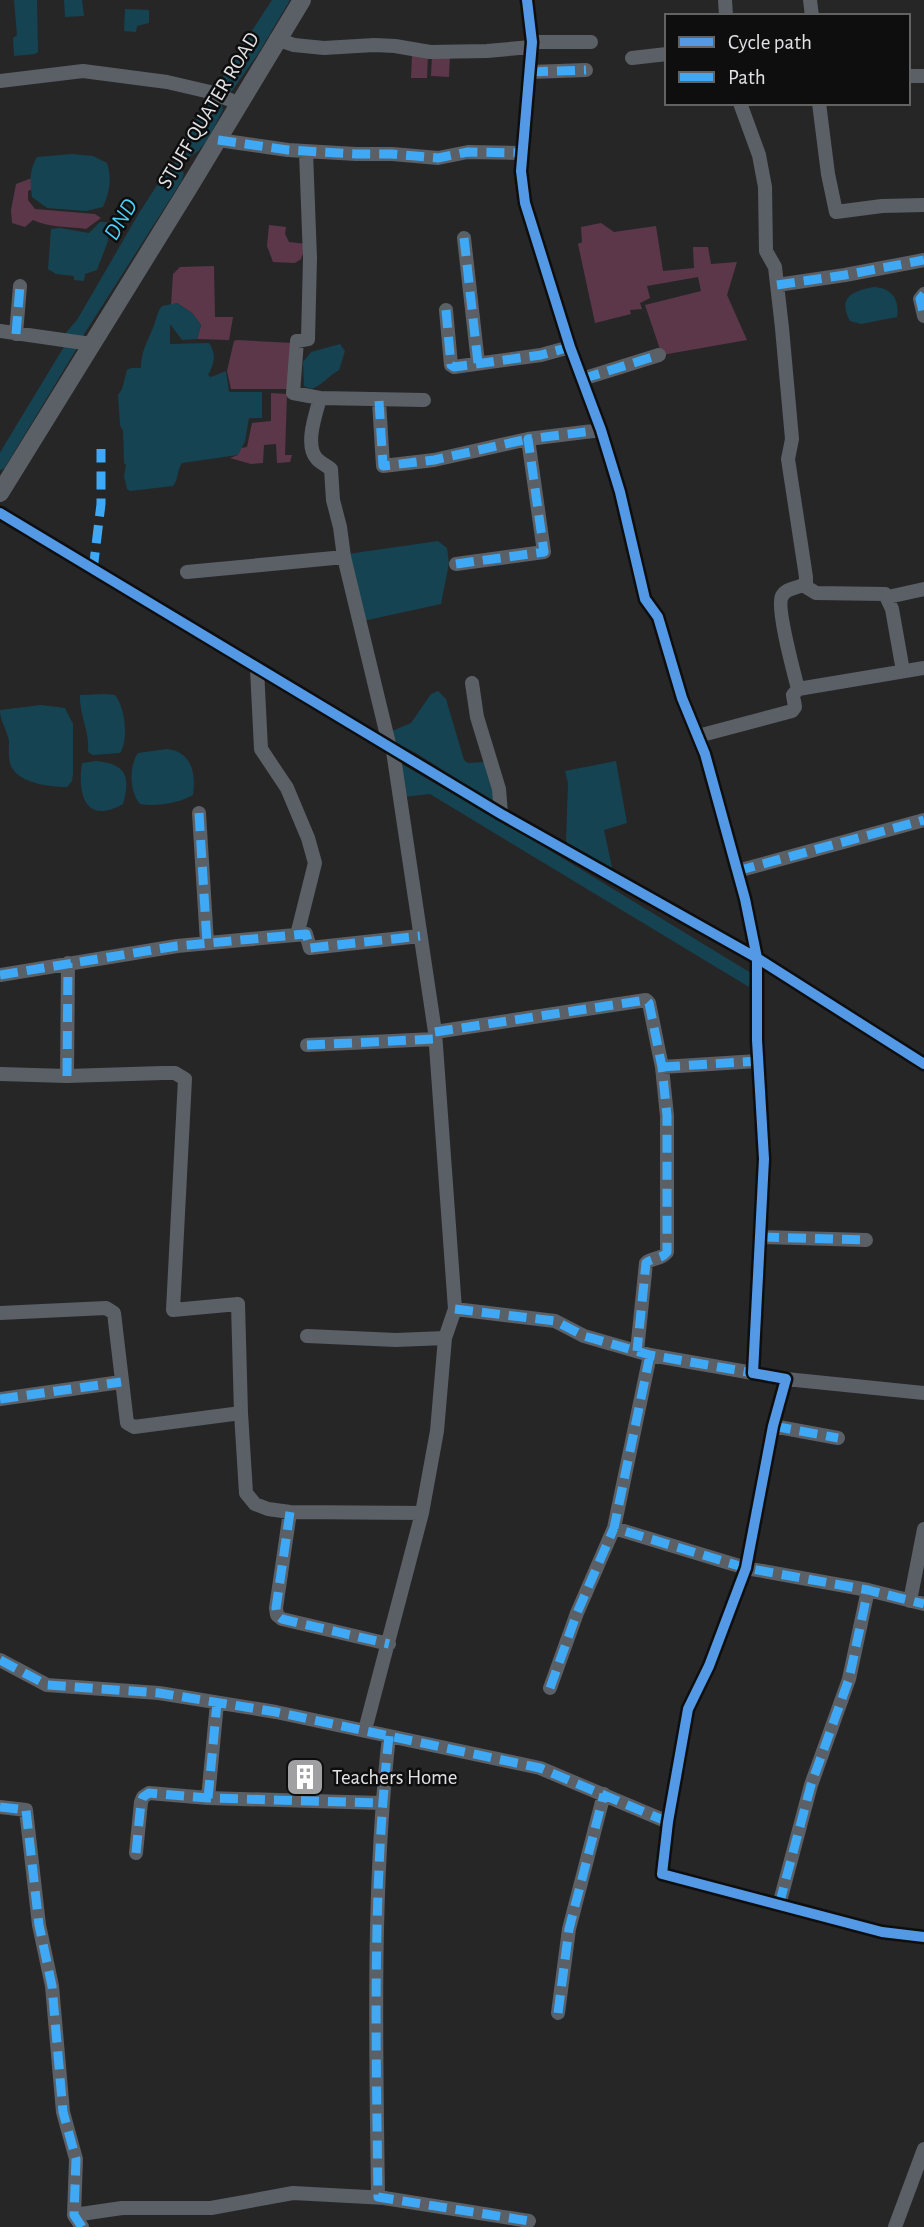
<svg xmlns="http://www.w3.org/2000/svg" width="924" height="2227" viewBox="0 0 924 2227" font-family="'Alegreya Sans',sans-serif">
  <rect width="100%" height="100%" fill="#262627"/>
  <path fill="#5c374a" d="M 412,54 L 428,54 L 427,78 L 411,78 Z
    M 432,55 L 450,55 L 449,77 L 431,76 Z
    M 32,178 L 34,188 L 28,191 L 28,200 L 35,209 L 95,214 L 101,218 L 86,229 C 68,226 49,228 33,220 L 25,227 L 12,223 L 11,210 L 16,184 Z
    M 601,223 L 614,232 L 656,226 L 663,271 L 694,268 L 693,247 L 708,247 L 711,264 L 737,262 L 727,295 L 747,340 L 662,355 L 645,305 L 701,291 L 698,277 L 647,286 L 650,298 L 640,303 L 642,309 L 630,310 L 631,314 L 595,323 L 578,244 L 582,242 L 581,227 Z
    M 269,225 L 286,227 L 285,234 L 289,242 L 306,244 L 301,259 L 295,263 L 273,262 L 267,246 Z
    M 214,266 L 215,317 L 233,317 L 229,340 L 197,339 L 201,325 L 192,313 L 177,303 L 171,305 L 173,274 L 180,267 Z
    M 237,340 L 293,343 L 290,389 L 231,389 L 227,371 L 234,341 Z
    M 271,393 L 287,394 L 285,455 L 292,455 L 290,462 L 277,463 L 276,444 L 264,445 L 263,463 L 251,464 L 230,458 L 238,455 L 241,448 L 247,447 L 252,423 L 271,421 Z"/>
  <path fill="#164351" d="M 14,0 L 37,0 L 38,52 L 35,54 L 14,56 L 13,38 L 17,35 Z
    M 64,0 L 82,0 L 84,16 L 65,17 Z
    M 272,0 L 290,0 L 258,54 L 222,105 L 223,110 C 216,123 210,140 198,151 C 191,157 185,157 180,165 L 184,174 L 181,182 L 81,339 L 63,336 L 77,320 L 139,213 L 163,176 L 174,164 L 182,142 L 207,102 L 216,80 L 228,74 L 236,55 Z
    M 125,9 L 149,10 L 149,23 L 137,26 L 136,32 L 124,31 Z
    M 72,154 L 93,156 L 107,163 C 112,179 110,191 103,207 L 86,211 L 47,208 L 32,197 C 30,182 29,171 37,157 Z
    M 100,222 L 107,222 L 108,241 L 97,270 L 85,274 L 84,281 L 74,280 L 74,276 L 56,274 L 48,269 L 51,229 L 60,228 L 89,233 Z
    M 874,287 C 892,288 900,300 897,317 L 861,324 L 850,321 C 837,297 853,291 874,287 Z
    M 177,303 L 192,313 L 201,325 L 197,339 L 182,340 L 170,324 L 170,344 L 209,343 C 217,355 214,364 208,375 L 211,377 L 226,371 L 229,392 L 262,392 L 262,418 L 249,418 L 245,441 L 238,455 L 182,463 C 176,472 179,479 173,486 L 130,491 L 127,489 L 124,476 L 126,465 L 124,463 L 123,431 L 120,425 L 118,395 L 122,389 L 127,370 L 131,368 L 141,368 C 141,352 147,342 153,328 C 157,319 156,313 162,306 Z
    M 340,344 L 345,351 L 339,370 C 328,376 323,385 311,389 L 304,386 L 303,362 L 311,352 Z
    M 438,541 L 447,548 L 449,563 L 441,604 L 363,621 L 348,554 Z
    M 438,691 L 446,699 L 464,760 L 468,763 L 485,762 L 493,782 L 494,799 L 491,801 L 416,753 L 392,741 L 392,731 L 411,723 L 431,694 Z
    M 106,694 L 115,695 C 125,707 129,739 120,753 L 93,755 L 88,752 C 90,731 79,715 80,695 Z
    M 41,705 L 65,708 L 73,724 L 73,774 L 72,781 L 67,787 C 50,787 15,783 10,763 C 8,756 9,748 9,741 C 7,730 0,721 0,710 Z
    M 167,749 C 192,752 196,773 193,795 C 179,803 156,807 140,804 C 129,791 129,766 138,753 Z
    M 96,761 C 126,764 131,776 123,804 C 86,825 77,795 82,763 Z
    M 616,761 L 627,823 L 604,830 L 613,872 L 569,849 L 566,840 L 568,783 L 565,771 Z
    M 400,763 L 531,839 L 751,973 L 749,987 L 430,794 L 404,797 Z"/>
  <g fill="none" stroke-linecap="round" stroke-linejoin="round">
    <path stroke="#164351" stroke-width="12" d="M 0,464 L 78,335"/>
    <path stroke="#5b6066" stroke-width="14" d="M 527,0 L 532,42 L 521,171 L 525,203 L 570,347 L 601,430 L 620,492 L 645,599 L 658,617 L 682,698 L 705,754 L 745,899 L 757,958 L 757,1040 L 764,1159 L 753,1373 L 786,1379 L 773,1426 L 746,1568 L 709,1666 L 688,1709 L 668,1822 L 662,1874 L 882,1932 L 924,1937
      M 725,0 L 726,16
      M 810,0 L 812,16
      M 276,39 L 294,45 L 324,48 L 374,45 L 395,46 L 430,52 L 487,51 L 531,47
      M 532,42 L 591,42
      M 632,58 L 667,54
      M 530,72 L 586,70
      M 908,76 L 924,76
      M 0,81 L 83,71 L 167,82 L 210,92 L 238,103
      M 740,103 L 759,155 L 765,187 L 766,251 L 775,267 L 782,328 L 792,439 L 788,459 L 806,577 L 806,583 C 798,589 787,587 782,596 C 776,607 794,673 798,689 L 924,668
      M 819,103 L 828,174 L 836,212 L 882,206 L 924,205
      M 218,140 L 288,150 L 356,154 L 392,154 L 438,158 L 468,152 L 522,153
      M 306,152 L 310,258 L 308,339 L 297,341 L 293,393 L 320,398 L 424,400
      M 464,238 L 478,363
      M 777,285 L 845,275 L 924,260
      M 924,294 L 920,299 L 924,316
      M 446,310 L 451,365 L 454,367 L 541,355 L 570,347
      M 0,331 L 91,344
      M 16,334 L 20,286
      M 582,379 L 659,355
      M 320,398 C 316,414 304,445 317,459 C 321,463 327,466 331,469 L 333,500 L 340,527 L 344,557 L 390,748
      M 379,401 L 383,466 L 434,460 L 528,439
      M 0,513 L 501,814 L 757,958 L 924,1064
      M 456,564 L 544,552 L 528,439 L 601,430
      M 187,572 L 344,557
      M 803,585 L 816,593 L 885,594 L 892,609 L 903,671
      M 888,597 L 924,589
      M 257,669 L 261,749 L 287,788 L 308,838 L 315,863 L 297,935
      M 472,683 L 477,717 L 499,789 L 501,814
      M 698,736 L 792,711 L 795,707 L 793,695 L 798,689
      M 199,813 L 207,943
      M 737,871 L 924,820
      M 0,975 L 177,946 L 306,934 L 310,948 L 420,936
      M 435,1032 L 646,1000 L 649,1003 L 662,1067 L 667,1116 L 667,1252 C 661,1260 653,1257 646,1263 L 637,1351
      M 307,1045 L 435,1039
      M 662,1067 L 758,1061
      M 0,1074 L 67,1076 L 163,1073 L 175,1073 L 185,1079 L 173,1310 L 238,1304 L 241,1413
      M 67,1076 L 68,963
      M 761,1237 L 866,1240
      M 455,1309 L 555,1321 L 584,1336 L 650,1355 L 753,1373
      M 0,1313 L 106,1308 L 114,1313 L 127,1423 L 134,1427 L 241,1413 L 246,1493 L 255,1504 L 268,1509 L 290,1512 L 422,1513
      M 307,1336 L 396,1340 L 445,1338
      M 650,1355 L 614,1528 L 746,1568 L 868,1590 L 924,1604
      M 786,1379 L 924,1393
      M 0,1399 L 121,1382
      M 773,1426 L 838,1438
      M 290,1512 L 276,1608 L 277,1615 L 282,1619 L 389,1644
      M 910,1601 L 924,1529
      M 0,1660 L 47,1685 L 159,1693 L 276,1712 L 540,1768 L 668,1822
      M 550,1688 L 577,1613 L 614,1528
      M 365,1730 L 422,1513 L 437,1431 L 445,1338 L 455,1309 L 435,1032 L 393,751
      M 389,1736 C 372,1889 376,2043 378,2197 L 529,2221
      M 208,1798 L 217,1703
      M 0,1807 L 26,1810 L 39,1925 L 52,1986 L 63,2112 L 76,2159 L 74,2215 L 82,2227
      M 136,1853 L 141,1802 L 143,1797 L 149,1793 L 208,1798 L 381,1803
      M 779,1905 L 811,1785 L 849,1679 L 868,1590
      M 558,2013 L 569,1929 L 604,1794
      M 74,2215 L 122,2208 L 211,2208 L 293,2193 L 386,2198
      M 895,2227 L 924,2149"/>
    <path stroke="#5b6066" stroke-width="18" d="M 0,493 L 191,184 L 302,0"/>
    <path stroke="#3fa9f5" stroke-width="9" stroke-dasharray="18 9" stroke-linecap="butt" d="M 530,72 L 586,70
      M 218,140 L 288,150 L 356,154 L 392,154 L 438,158 L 468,152 L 522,153
      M 464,238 L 478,363
      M 777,285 L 845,275 L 924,260
      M 924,294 L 920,299 L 924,316
      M 446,310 L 451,365 L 454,367 L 541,355 L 570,347
      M 16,334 L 20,286
      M 582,379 L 659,355
      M 379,401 L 383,466 L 434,460 L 528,439
      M 456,564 L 544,552 L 528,439 L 601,430
      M 93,570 L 101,504 L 101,449
      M 199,813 L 207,943
      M 737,871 L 924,820
      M 0,975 L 177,946 L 306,934 L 310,948 L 420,936
      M 435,1032 L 646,1000 L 649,1003 L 662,1067 L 667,1116 L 667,1252 C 661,1260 653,1257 646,1263 L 637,1351
      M 307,1045 L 435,1039
      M 662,1067 L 758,1061
      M 67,1076 L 68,963
      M 761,1237 L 866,1240
      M 455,1309 L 555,1321 L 584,1336 L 650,1355 L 753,1373
      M 650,1355 L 614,1528 L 746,1568 L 868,1590 L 924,1604
      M 0,1399 L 121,1382
      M 773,1426 L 838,1438
      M 290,1512 L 276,1608 L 277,1615 L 282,1619 L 389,1644
      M 0,1660 L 47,1685 L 159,1693 L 276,1712 L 540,1768 L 668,1822
      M 550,1688 L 577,1613 L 614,1528
      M 389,1736 C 372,1889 376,2043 378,2197 L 529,2221 L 528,2227
      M 208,1798 L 217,1703
      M 0,1807 L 26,1810 L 39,1925 L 52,1986 L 63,2112 L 76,2159 L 74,2215 L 82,2227
      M 136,1853 L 141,1802 L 143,1797 L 149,1793 L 208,1798 L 381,1803
      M 779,1905 L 811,1785 L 849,1679 L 868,1590
      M 558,2013 L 569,1929 L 604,1794"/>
    <defs>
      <path id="cycleway" d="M 527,0 L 532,42 L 521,171 L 525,203 L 570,347 L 601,430 L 620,492 L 645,599 L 658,617 L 682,698 L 705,754 L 745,899 L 757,958 L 757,1040 L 764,1159 L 753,1373 L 786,1379 L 773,1426 L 746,1568 L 709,1666 L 688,1709 L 668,1822 L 662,1874 L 882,1932 L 924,1937
        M 0,513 L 501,814 L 757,958 L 924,1064"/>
    </defs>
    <use href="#cycleway" stroke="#0e0e0f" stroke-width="15"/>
    <use href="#cycleway" stroke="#5399e6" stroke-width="10"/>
  </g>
  <defs>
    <symbol id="building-square" viewBox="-11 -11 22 22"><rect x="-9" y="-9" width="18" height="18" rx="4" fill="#a0a0a2" stroke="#0e0e0f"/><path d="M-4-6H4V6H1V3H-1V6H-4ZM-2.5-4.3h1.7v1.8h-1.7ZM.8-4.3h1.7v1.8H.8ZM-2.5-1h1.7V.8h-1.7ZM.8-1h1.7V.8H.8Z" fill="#fff"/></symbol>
  </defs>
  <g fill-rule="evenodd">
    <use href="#building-square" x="283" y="1755" width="44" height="44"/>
  </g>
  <g text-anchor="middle" stroke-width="5" stroke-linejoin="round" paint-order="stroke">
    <g font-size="21" fill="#e2e2e4" stroke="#0e0e0f">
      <text transform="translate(208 110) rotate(-59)" y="7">STUFF QUATER ROAD</text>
    </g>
    <g font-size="21" fill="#e2e2e4" stroke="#0e0e0f" text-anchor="start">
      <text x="332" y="1784">Teachers Home</text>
    </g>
    <g font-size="23" font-style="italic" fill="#4cd1f9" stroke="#0e0e0f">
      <text transform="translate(120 219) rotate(-59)" y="8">DND</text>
    </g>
  </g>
  <rect x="665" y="14" width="245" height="91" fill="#0e0e0f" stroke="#636364" stroke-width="2"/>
  <rect x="679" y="37" width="35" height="10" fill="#5399e6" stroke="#636364" stroke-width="2"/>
  <text x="728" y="49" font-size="21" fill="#e2e2e4">Cycle path</text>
  <rect x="679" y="72" width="35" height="10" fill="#3fa9f5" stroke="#636364" stroke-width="2"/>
  <text x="728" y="84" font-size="21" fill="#e2e2e4">Path</text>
</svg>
